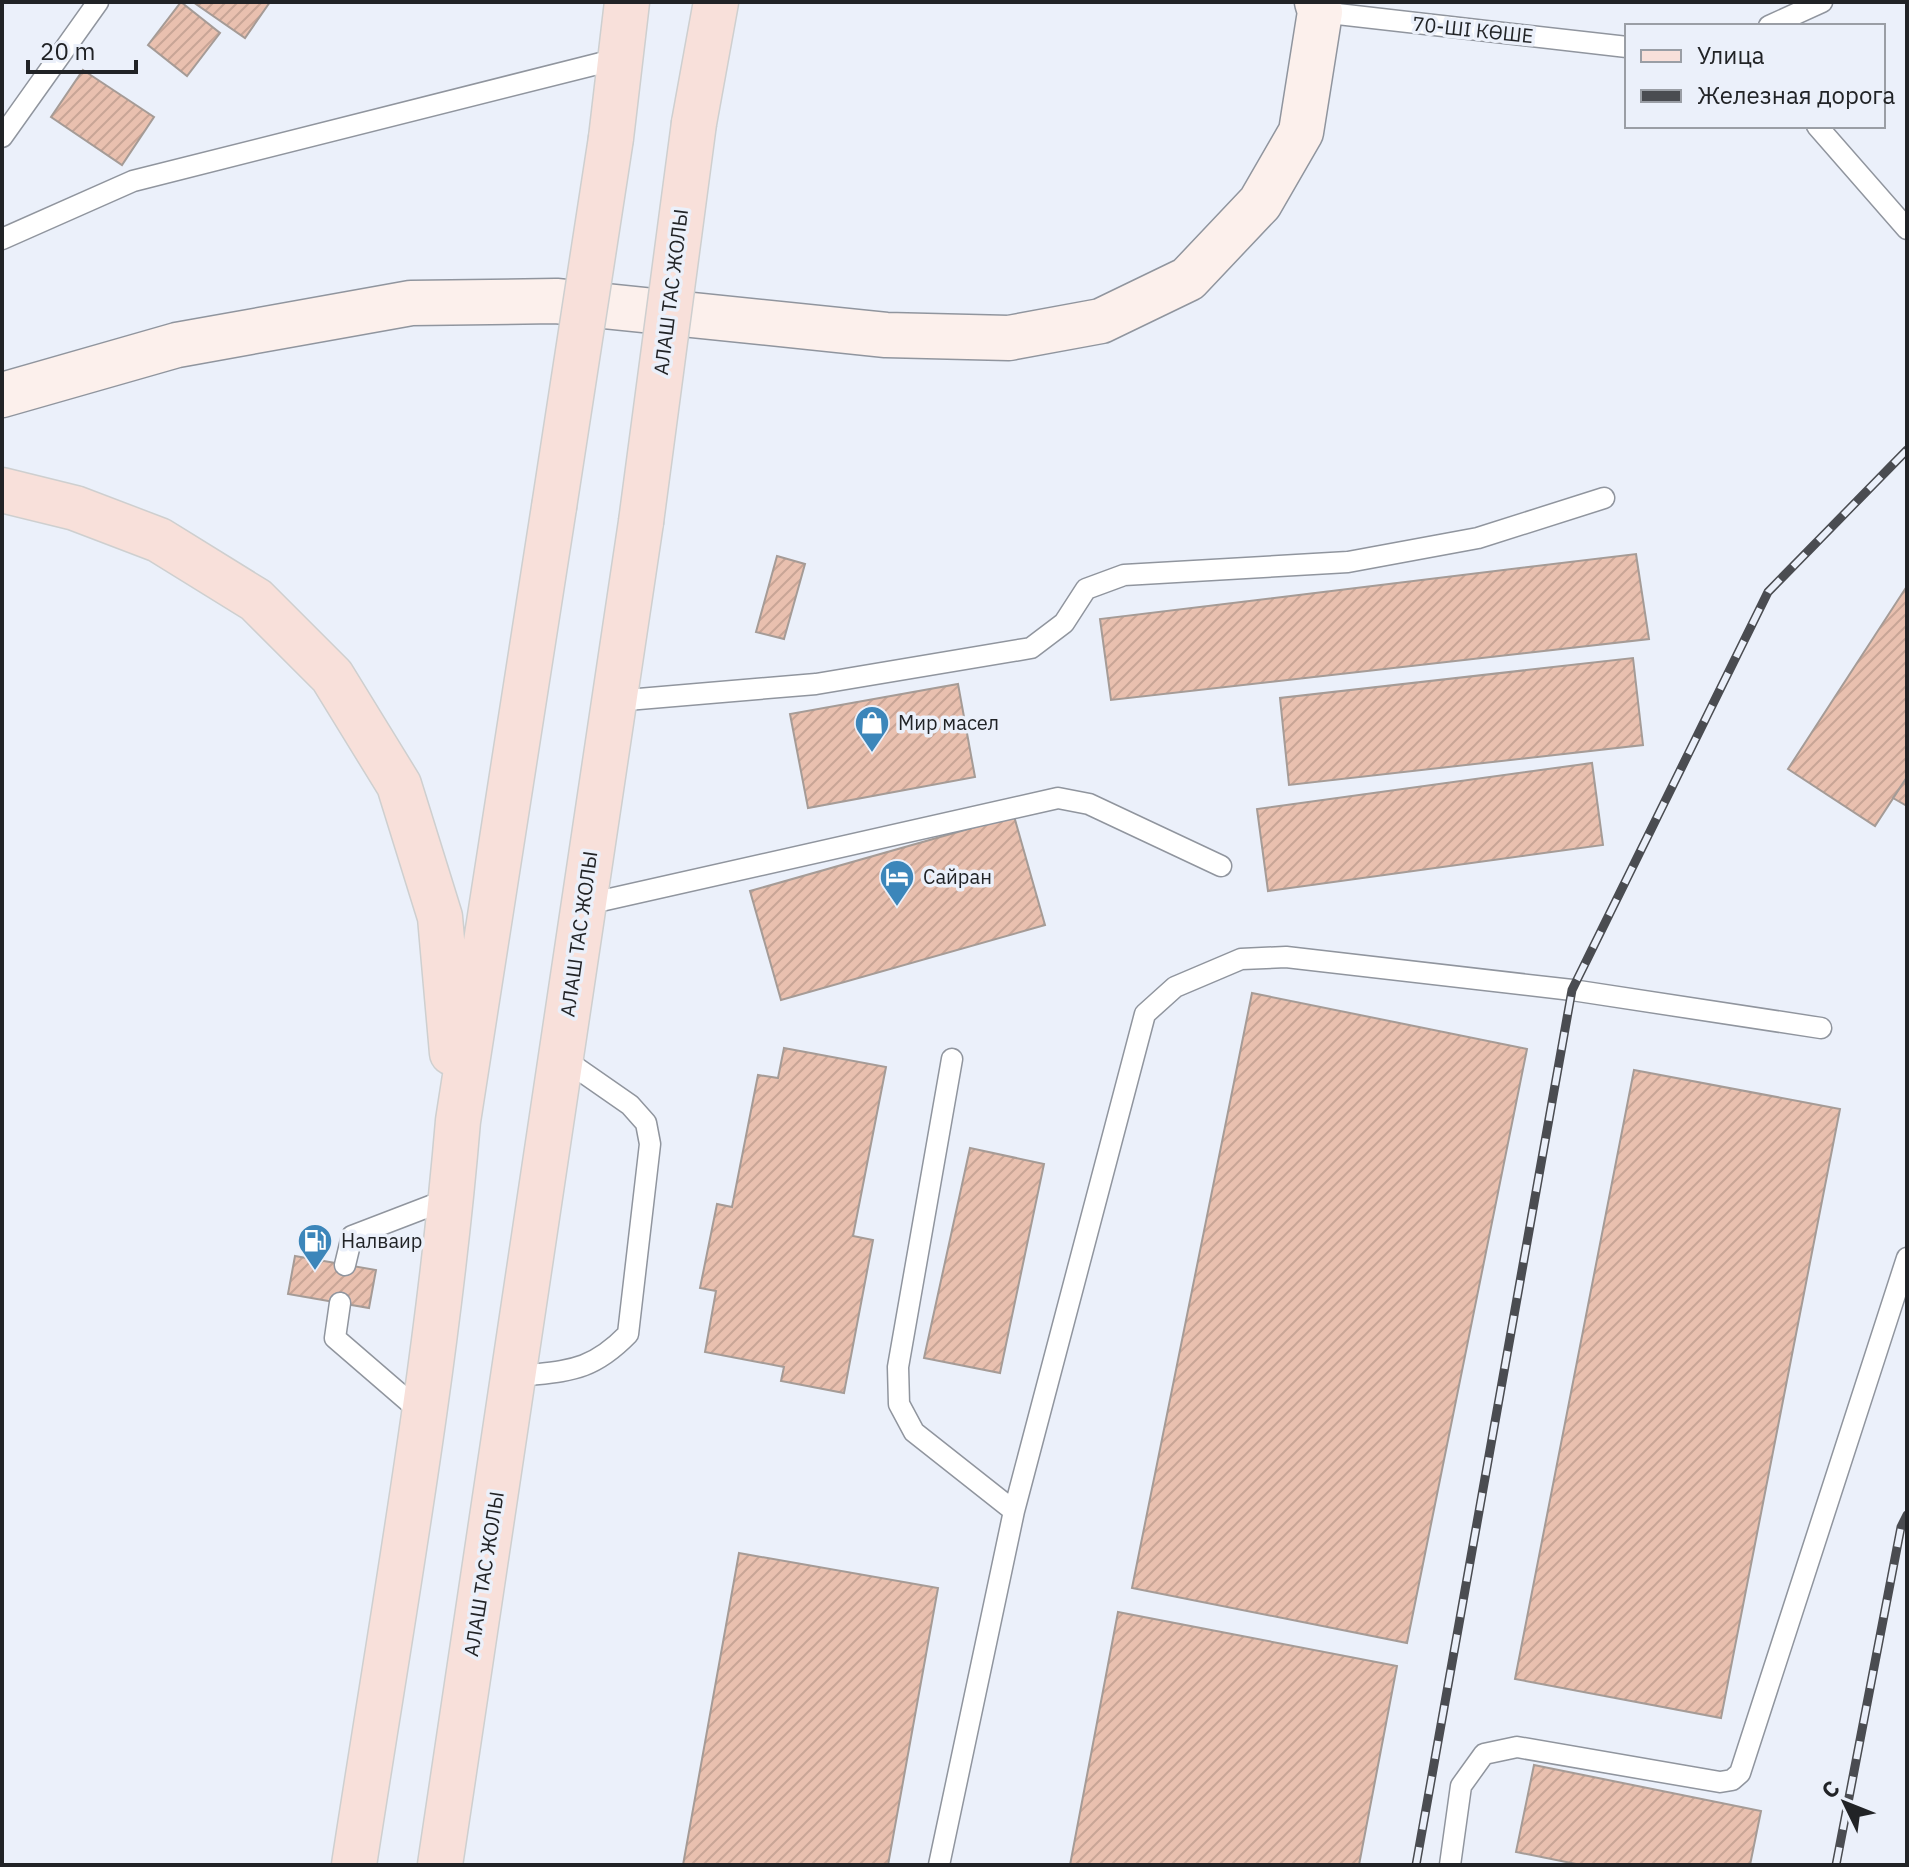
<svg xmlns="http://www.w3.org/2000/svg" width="1909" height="1867" viewBox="0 0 1909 1867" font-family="'IBM Plex Sans',sans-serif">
  <defs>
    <pattern id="building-hatch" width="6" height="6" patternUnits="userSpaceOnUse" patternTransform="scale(2)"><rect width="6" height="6" fill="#e9c0af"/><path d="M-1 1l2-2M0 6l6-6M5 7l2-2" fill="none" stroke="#c8a596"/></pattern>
  </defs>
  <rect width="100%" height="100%" fill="#ebf0fa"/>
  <path fill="url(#building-hatch)" stroke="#a59b96" stroke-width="2" d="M 181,2 L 220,33 L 187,76 L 148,45 Z
    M 193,2 L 270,2 L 245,38 Z
    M 83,70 L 154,117 L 122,165 L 51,117 Z
    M 1636,554 L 1649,639 L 1111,700 L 1100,619 Z
    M 777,556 L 805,564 L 784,639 L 756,632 Z
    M 1907,586 L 1907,777 L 1875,826 L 1788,769 Z
    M 1633,658 L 1643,745 L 1289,785 L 1280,698 Z
    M 958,684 L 975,777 L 808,808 L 790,714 Z
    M 1592,763 L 1603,845 L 1268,891 L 1257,809 Z
    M 1907,777 L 1907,806 L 1893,798 Z
    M 1014,816 L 1045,925 L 781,1000 L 750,891 Z
    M 1252,993 L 1527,1049 L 1407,1643 L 1132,1588 Z
    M 784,1048 L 886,1067 L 853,1236 L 873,1240 L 844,1393 L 781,1381 L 784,1367 L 705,1352 L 716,1291 L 700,1288 L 717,1204 L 732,1207 L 758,1075 L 778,1078 Z
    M 1634,1070 L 1840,1109 L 1721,1718 L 1515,1679 Z
    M 970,1148 L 1044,1164 L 1000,1373 L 924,1358 Z
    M 295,1256 L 376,1270 L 369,1308 L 288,1294 Z
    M 739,1553 L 938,1588 L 888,1865 L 683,1865 Z
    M 1118,1612 L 1397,1666 L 1359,1865 L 1070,1865 Z
    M 1534,1765 L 1761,1811 L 1750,1865 L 1581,1865 L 1516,1852 Z"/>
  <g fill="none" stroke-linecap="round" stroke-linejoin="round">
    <defs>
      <path id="lane" d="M 1320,12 L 1627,47
        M 1769,26 L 1822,2
        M 1817,126 L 1907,229
        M 2,137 L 98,2
        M 2,239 L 133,181 L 621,58
        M 615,701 L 816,684 L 1031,648 L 1064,623 L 1086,589 L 1124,575 L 1348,562 L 1478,538 L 1604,498
        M 583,905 L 1058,798 L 1089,804 L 1221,866
        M 952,1059 L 898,1367 L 899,1404 L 914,1432 L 1014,1511
        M 345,1265 L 352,1236 L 451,1198
        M 340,1303 L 335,1338 L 423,1414
        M 513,1377 C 566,1370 589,1374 628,1334 L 650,1144 L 646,1123 L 630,1105 L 561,1057
        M 939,1865 L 1014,1511 L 1145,1014 L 1175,987 L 1241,959 L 1286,957 L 1572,990 L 1821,1028
        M 1450,1865 L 1461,1786 L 1484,1754 L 1517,1747 L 1720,1782 L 1732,1780 L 1740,1773 L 1907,1258"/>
      <path id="secondary" d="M 2,395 L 177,345 L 411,303 L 556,301 L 886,335 L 1009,338 L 1101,321 L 1188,279 L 1260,203 L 1301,132 L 1320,12 L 1317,2"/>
      <path id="primary" d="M 694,123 L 716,2
        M 611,138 L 627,2
        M 2,490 L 75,508 L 159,540 L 256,600 L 332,676 L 399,785 L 440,917 L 452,1053
        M 354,1865 C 392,1618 437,1371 458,1121 L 554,507
        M 440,1865 L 641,522"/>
    </defs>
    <use href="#lane" stroke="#90959e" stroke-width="23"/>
    <use href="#secondary" stroke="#90959e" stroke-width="47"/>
    <use href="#primary" stroke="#cecfcf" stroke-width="47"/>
    <use href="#lane" stroke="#fff" stroke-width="20"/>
    <use href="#secondary" stroke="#fcf0ec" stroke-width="44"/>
    <use href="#primary" stroke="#f8e0da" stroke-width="44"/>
    <defs>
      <path id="rail" d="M 1416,1865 L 1572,990 L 1768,592 L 1907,450
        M 1836,1865 L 1901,1527 L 1907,1515"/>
    </defs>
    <use href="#rail" stroke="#4a4c51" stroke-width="9"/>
    <use href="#rail" stroke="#ebf0fa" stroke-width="6" stroke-dasharray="18" stroke-linecap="butt"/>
    <defs>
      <path id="primary-bridge" d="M 554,507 L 611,138
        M 641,522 L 694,123"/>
    </defs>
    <use href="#primary-bridge" stroke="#cecfcf" stroke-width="47" stroke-linecap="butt"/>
    <use href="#primary-bridge" stroke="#f8e0da" stroke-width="44"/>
  </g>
  <defs>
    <symbol id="shop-pin" viewBox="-11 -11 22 30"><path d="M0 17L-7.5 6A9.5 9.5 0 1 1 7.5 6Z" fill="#3c86ba" stroke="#ebf0fa"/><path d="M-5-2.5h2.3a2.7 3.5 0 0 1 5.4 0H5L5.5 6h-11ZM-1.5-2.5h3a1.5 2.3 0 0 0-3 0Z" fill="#fff"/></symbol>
    <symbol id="hotel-pin" viewBox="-11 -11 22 30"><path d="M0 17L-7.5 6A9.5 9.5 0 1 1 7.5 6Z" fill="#3c86ba" stroke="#ebf0fa"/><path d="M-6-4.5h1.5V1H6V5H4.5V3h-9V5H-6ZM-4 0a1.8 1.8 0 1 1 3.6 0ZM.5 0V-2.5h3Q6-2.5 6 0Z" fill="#fff"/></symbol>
    <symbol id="fuel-pin" viewBox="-11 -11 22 30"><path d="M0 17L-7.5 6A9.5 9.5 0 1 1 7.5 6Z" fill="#3c86ba" stroke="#ebf0fa"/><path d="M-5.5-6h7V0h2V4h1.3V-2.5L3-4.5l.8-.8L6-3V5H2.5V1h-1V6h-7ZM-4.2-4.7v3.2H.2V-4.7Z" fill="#fff"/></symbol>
  </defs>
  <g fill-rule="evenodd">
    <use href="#shop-pin" x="852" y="703" width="40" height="54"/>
    <use href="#hotel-pin" x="877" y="857" width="40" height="54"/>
    <use href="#fuel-pin" x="295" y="1221" width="40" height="54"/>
  </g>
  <g text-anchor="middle" stroke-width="7" stroke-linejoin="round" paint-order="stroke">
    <g font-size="20" fill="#212326" stroke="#ebf0fa">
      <text transform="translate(1473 30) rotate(6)" y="7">70-ШІ КӨШЕ</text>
      <text transform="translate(671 292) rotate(-83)" y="7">АЛАШ ТАС ЖОЛЫ</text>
      <text transform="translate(579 934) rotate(-82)" y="7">АЛАШ ТАС ЖОЛЫ</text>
      <text transform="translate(484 1574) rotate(-81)" y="7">АЛАШ ТАС ЖОЛЫ</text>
    </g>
    <g font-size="20" fill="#212326" stroke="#ebf0fa" text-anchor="start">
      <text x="898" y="730">Мир масел</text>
      <text x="923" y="884">Сайран</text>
      <text x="341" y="1248">Налваир</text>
    </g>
  </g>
  <rect width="1909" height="1867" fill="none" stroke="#212326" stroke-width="8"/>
  <rect x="1625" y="24" width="260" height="104" fill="#ebf0fa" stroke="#9a9ea5" stroke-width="2"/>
  <rect x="1641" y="50" width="40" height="12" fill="#f8e0da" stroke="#9a9ea5" stroke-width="2"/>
  <text x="1697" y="64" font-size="24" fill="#212326">Улица</text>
  <rect x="1641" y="90" width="40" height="12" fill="#4a4c51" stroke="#9a9ea5" stroke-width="2"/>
  <text x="1697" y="104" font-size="24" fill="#212326">Железная дорога</text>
  <g transform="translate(1845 1803) rotate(313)" stroke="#ebf0fa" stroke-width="6" paint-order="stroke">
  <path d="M0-6L14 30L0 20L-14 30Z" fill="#212326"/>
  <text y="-12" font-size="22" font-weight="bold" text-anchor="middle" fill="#212326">С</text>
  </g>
  <path d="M28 60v12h108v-12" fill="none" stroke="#212326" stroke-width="4"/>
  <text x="40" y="60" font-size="24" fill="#212326" stroke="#ebf0fa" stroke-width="6" paint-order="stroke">20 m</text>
</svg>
